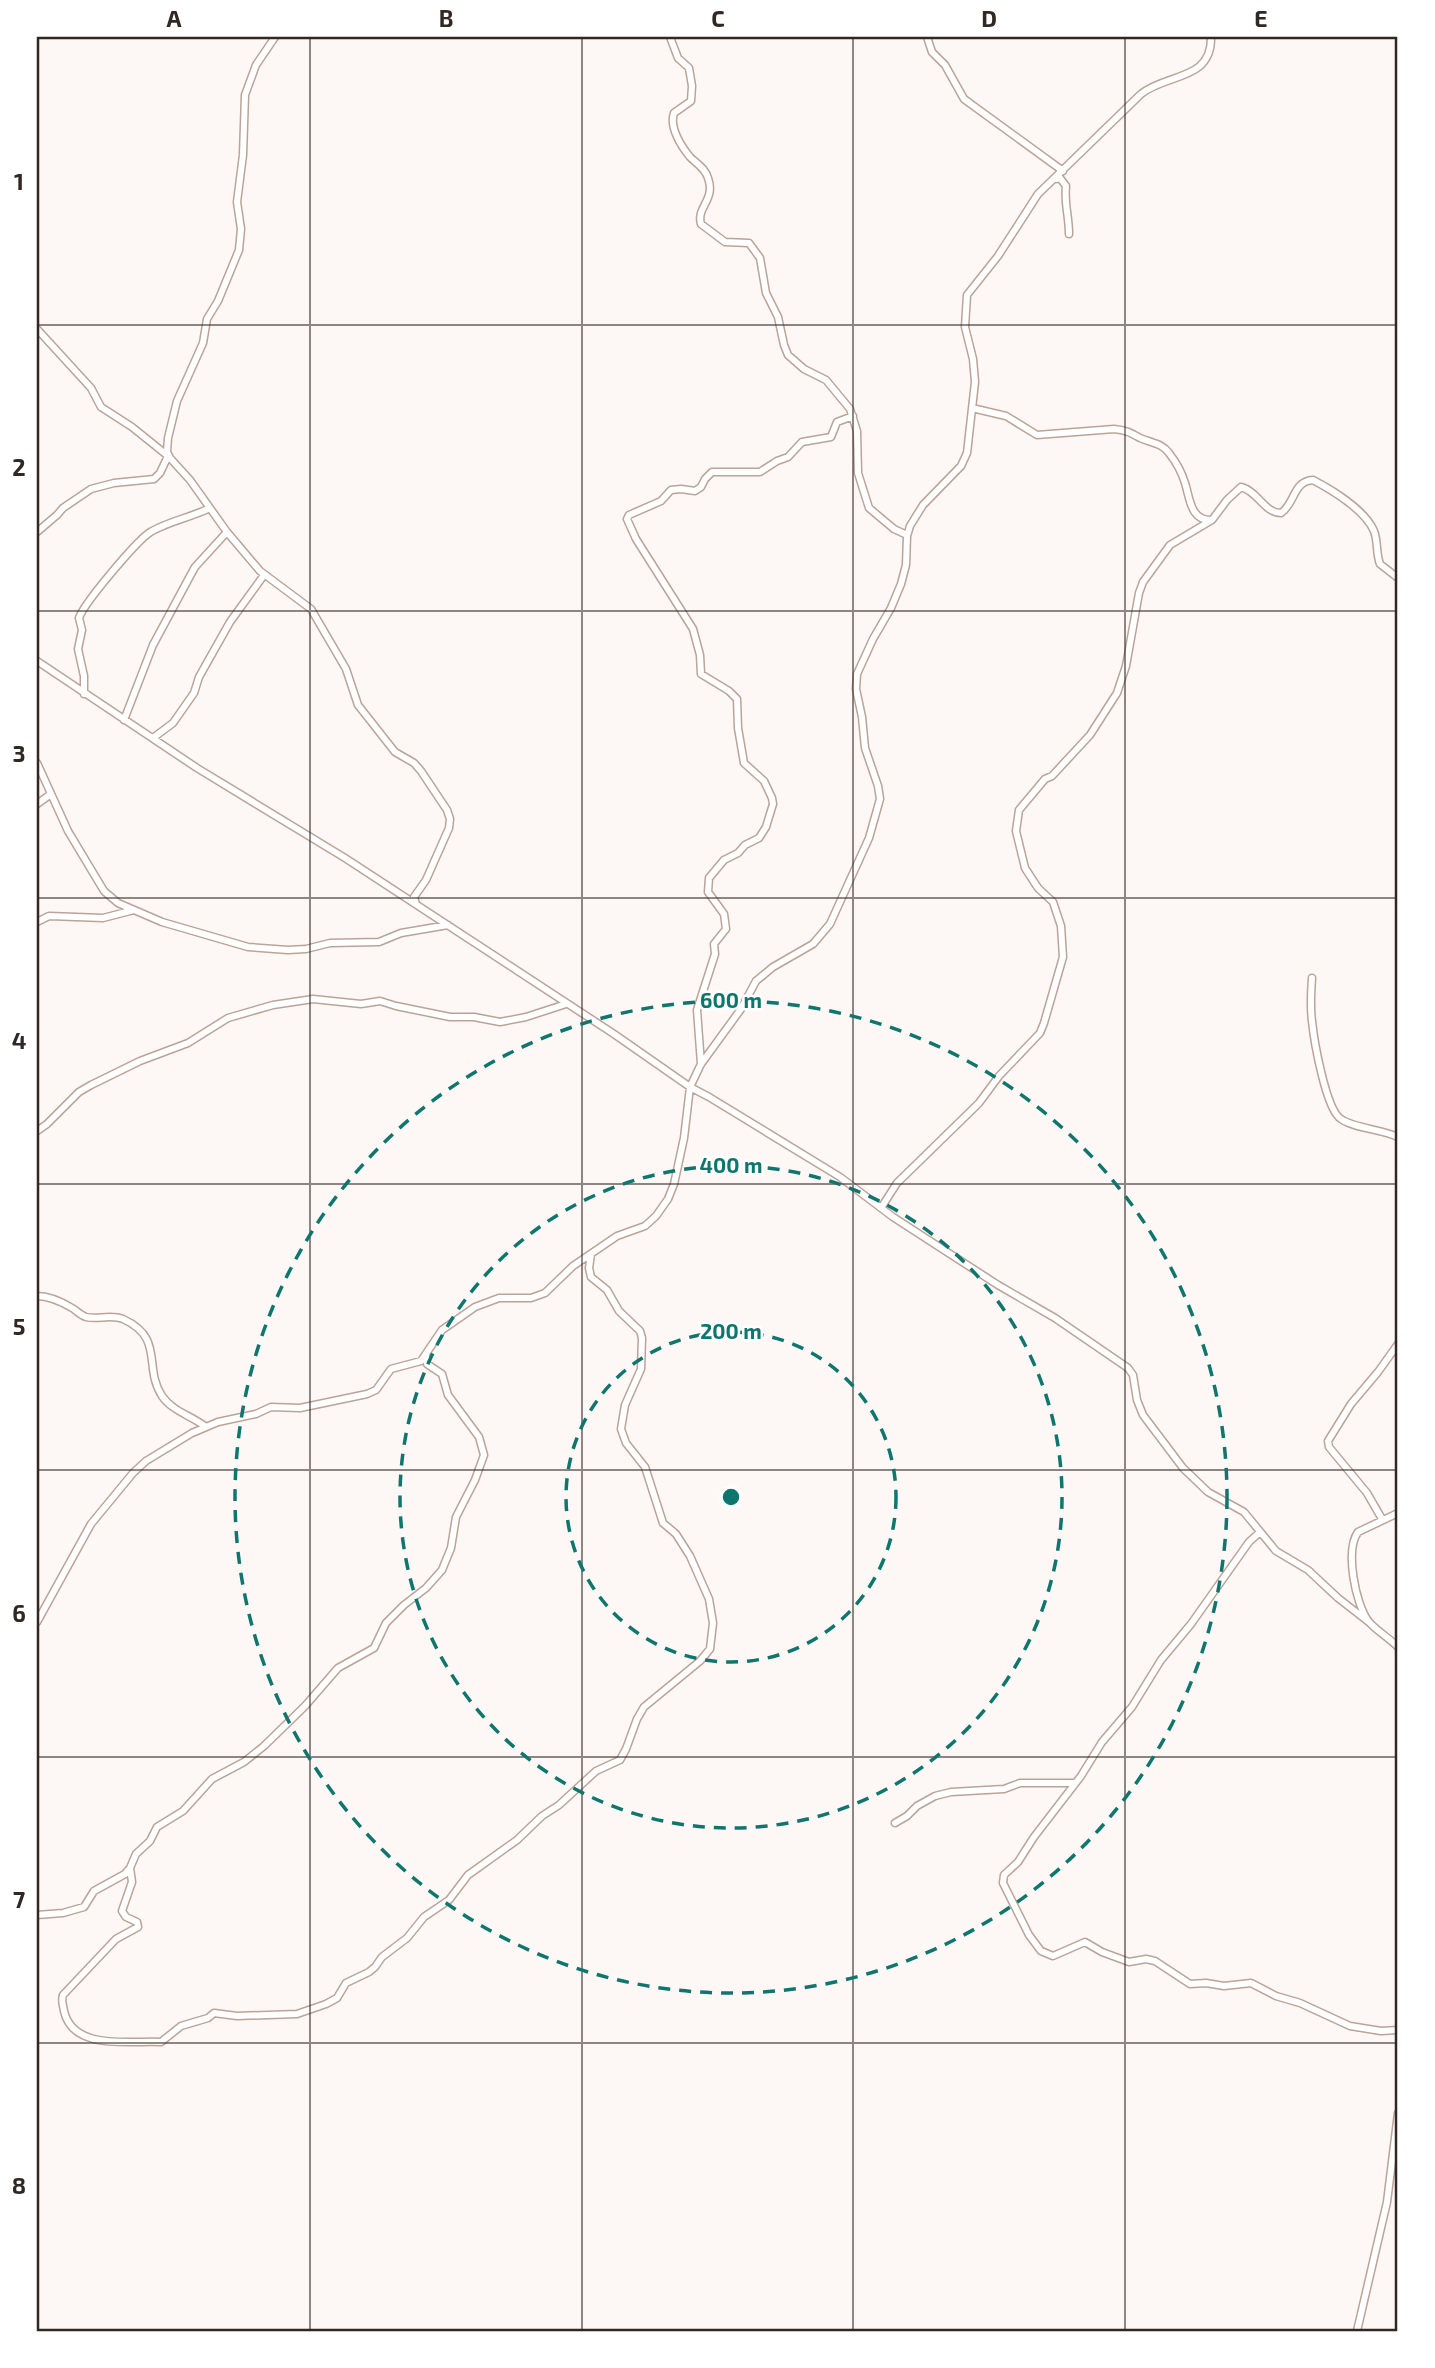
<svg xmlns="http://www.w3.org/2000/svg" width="1435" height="2368" viewBox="0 0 1435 2368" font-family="'Exo 2',sans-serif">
  <rect width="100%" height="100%" fill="#fdf8f5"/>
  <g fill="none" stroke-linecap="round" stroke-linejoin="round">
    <defs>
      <path id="street" d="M 275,37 L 256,65 L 245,95 L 243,155 L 237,202 L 241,229 L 239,250 L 218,301 L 207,319 L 203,343 L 177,401 L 168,438 L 167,452 L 170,458 L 190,480 L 227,532 L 260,571 L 311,609 L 346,669 L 358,705 L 395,752 L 414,763 L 421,771 L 447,810 L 450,819 L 449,828 L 426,880 L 414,897 L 416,904
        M 670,37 L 678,58 L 689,68 L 692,86 L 691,101 L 674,113 C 669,127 681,146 690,157 C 697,164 705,168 708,178 C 716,200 696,207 701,224 L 725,242 L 749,243 L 760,258 L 766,293 L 778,317 L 784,345 L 788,355 L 804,369 L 826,380 L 850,409 L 857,431 L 858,473 L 869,508 L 894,529 L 907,535
        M 927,37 L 932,52 L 945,65 L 964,99 L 1063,171
        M 1056,179 L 1060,178 L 1066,186 C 1064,203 1069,216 1069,234
        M 37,329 L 91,388 L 101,407 L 132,427 L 168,456 L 160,473 L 154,479 L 114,483 L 91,489 L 63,508 L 57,515 L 37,532
        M 972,408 L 1006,416 L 1037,435 L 1114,429 C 1126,430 1131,433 1140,438 C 1151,443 1162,443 1169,453 C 1176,462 1182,473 1185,483 C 1190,498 1190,521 1212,520 L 1227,500 L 1241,487 C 1258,491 1264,513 1281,513 C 1295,504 1293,481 1313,480 C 1332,490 1365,510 1374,531 C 1378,541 1376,554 1380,564 L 1398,578
        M 37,661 L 197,768 L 345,858 L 614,1034 L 690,1087 L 709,1097 L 840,1177 L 893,1217 L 998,1285 L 1055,1318 L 1128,1368 L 1133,1375 L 1137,1400 L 1143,1415 L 1183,1468 L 1208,1492 L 1244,1512 L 1276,1551 L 1308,1570 L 1338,1598 L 1370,1623
        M 84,694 L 84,676 L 78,649 L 82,630 L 79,618 C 84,603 135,543 149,533 C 163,523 192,517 210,508
        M 124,720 L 153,645 L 189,578 L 195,567 L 227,532
        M 153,738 L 173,723 L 194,693 L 199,677 L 230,622 L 264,575
        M 37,763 L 68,831 L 104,891 L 118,903 L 162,922 L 248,947 L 288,950 L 306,949 L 330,943 L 379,942 L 401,933 L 448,925
        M 37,804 L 51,794
        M 37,922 L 49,916 L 103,918 L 134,910
        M 1312,978 C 1311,992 1310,1007 1312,1021 C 1314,1041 1326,1110 1341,1119 C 1353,1128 1381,1129 1398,1137
        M 701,1064 L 697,1010 L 715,954 L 714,944 L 726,929 L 724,914 L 708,892 L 709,878 L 724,860 L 738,853 L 745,845 L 759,838 L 766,827 L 773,804 L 772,798 L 764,781 L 744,763 L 738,728 L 737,699 L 729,691 L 701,674 L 700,655 L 693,629 L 636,539 L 627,519 L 629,515 L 661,501 L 671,490 L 681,489 L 695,491 L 701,487 L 705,479 L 712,472 L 760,472 L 777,461 L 788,457 L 802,442 L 831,437 L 837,422 L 853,416
        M 37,1131 L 47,1124 L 79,1092 L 91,1085 L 140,1061 L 188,1043 L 228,1018 L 273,1005 L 313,999 L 361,1004 L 380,1001 L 396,1006 L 450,1017 L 474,1017 L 500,1022 L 526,1017 L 566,1004
        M 881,1208 L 897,1183 L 979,1103 L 999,1076 L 1040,1033 L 1044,1023 L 1063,957 L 1061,926 L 1053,902 L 1038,888 L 1025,868 L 1016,831 L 1019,810 L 1045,779 L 1052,776 L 1090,735 L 1117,693 L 1126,666 L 1139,593 L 1143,582 L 1170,545 L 1212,520
        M 37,1296 C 49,1296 62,1302 72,1308 C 77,1311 80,1315 86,1317 C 98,1320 110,1314 123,1319 C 165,1338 143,1367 162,1396 C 172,1411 192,1416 206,1427
        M 1398,1513 L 1358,1532 C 1345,1550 1355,1604 1369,1622 C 1377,1631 1389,1638 1398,1647
        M 1382,1519 L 1367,1493 L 1329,1447 L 1328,1441 L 1351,1404 L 1378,1372 L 1398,1344
        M 1260,1532 L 1249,1542 L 1191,1624 L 1161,1660 L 1132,1707 L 1102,1742 L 1081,1776 L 1034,1837 L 1018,1862 L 1004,1875 L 1003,1883 L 1029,1935 L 1041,1951 L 1053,1956 L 1085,1942 L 1102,1952 L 1129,1962 L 1146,1959 L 1155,1961 L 1190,1984 L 1206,1983 L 1224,1986 L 1251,1983 L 1276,1996 L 1300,2003 L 1350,2026 L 1381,2031 L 1398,2030
        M 37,1622 L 91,1524 L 133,1473 L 146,1461 L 192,1433 L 218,1422 L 256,1414 L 271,1407 L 300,1408 L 367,1394 L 376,1390 L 391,1369 L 421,1361 L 442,1330 L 475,1307 L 499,1298 L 531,1298 L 545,1293 L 573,1266 L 617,1236 L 645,1226 L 656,1216 L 668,1199 L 674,1184 L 684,1138 L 690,1087 L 701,1064 L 741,1009 L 756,981 L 773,967 L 813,944 L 830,924 L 869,838 L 880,799 L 878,786 L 865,748 L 862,717 L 856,689 L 857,674 L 873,639 L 891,608 L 901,584 L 906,565 L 907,536 L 910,526 L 923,505 L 961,466 L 967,453 L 975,382 L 973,359 L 965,327 L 967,295 L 998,256 L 1038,194 L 1141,94 C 1167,73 1212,81 1211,37
        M 895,1823 L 907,1816 L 917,1806 L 935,1796 L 951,1792 L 1004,1789 L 1020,1783 L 1075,1783
        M 130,1868 L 132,1882 L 122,1911 L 126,1917 L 137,1922 L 138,1927 L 116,1939 L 63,1995 C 61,2002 63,2004 64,2011 C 73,2052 133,2040 161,2042 L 181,2026 L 208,2018 L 214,2013 L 237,2016 L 297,2014 L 326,2004 L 337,1998 L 346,1983 L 369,1972 L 375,1967 L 382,1957 L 407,1938 L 424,1917 L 449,1900 L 468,1875 L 517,1840 L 542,1816 L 559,1805 L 596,1771 L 620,1760 L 626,1749 L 637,1719 L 644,1707 L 700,1661 L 710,1649 L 713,1623 L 709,1599 L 690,1556 L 676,1534 L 663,1523 L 645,1467 L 626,1443 L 621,1429 L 625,1405 L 641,1369 L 642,1338 L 640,1331 L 619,1311 L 607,1290 L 591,1277 L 589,1268 L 591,1254
        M 37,1915 L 63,1913 L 84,1907 L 94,1891 L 125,1874 L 130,1868 L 136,1854 L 150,1841 L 157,1827 L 183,1811 L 212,1779 L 244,1762 L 264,1746 L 305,1706 L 338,1668 L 374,1648 L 386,1623 L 404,1605 L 426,1588 L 442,1570 L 451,1548 L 456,1517 L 475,1480 L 484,1455 L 479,1437 L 448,1395 L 442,1374 L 427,1364 L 426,1355
        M 1357,2331 L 1387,2202 L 1398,2113"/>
    </defs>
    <use href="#street" stroke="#bca397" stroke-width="9"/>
    <use href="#street" stroke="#fff" stroke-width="6"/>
  </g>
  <path fill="none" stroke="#312723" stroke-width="2" stroke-opacity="0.55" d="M 310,37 L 310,2331M 582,37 L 582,2331M 853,37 L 853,2331M 1125,37 L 1125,2331M 37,325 L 1398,325M 37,611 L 1398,611M 37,898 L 1398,898M 37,1184 L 1398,1184M 37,1470 L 1398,1470M 37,1757 L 1398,1757M 37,2043 L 1398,2043"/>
  <g fill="none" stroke="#0f766e" stroke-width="3.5" stroke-dasharray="12 9">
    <circle cx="731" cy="1497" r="165"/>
    <circle cx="731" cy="1497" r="331"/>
    <circle cx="731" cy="1497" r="496"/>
  </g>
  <circle cx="731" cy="1497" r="10" fill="#0f766e" stroke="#fff" stroke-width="3.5"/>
  <g font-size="21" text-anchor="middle" font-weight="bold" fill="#0f766e" stroke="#fff" stroke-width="5" stroke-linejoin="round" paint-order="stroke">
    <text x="731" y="1008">600 m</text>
    <text x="731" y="1173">400 m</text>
    <text x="731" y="1339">200 m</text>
  </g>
  <rect width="1435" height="2368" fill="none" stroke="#ffffff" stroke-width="77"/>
  <rect x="38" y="38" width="1358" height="2292" fill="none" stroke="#312723" stroke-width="2.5"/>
  <g font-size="23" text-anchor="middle" font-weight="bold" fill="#312723">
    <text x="174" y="27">A</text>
    <text x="446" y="27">B</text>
    <text x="718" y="27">C</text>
    <text x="989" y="27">D</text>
    <text x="1261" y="27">E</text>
    <text x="19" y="190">1</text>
    <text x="19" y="476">2</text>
    <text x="19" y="762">3</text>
    <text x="19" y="1049">4</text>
    <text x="19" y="1335">5</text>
    <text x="19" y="1622">6</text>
    <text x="19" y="1908">7</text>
    <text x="19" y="2194">8</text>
  </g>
</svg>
